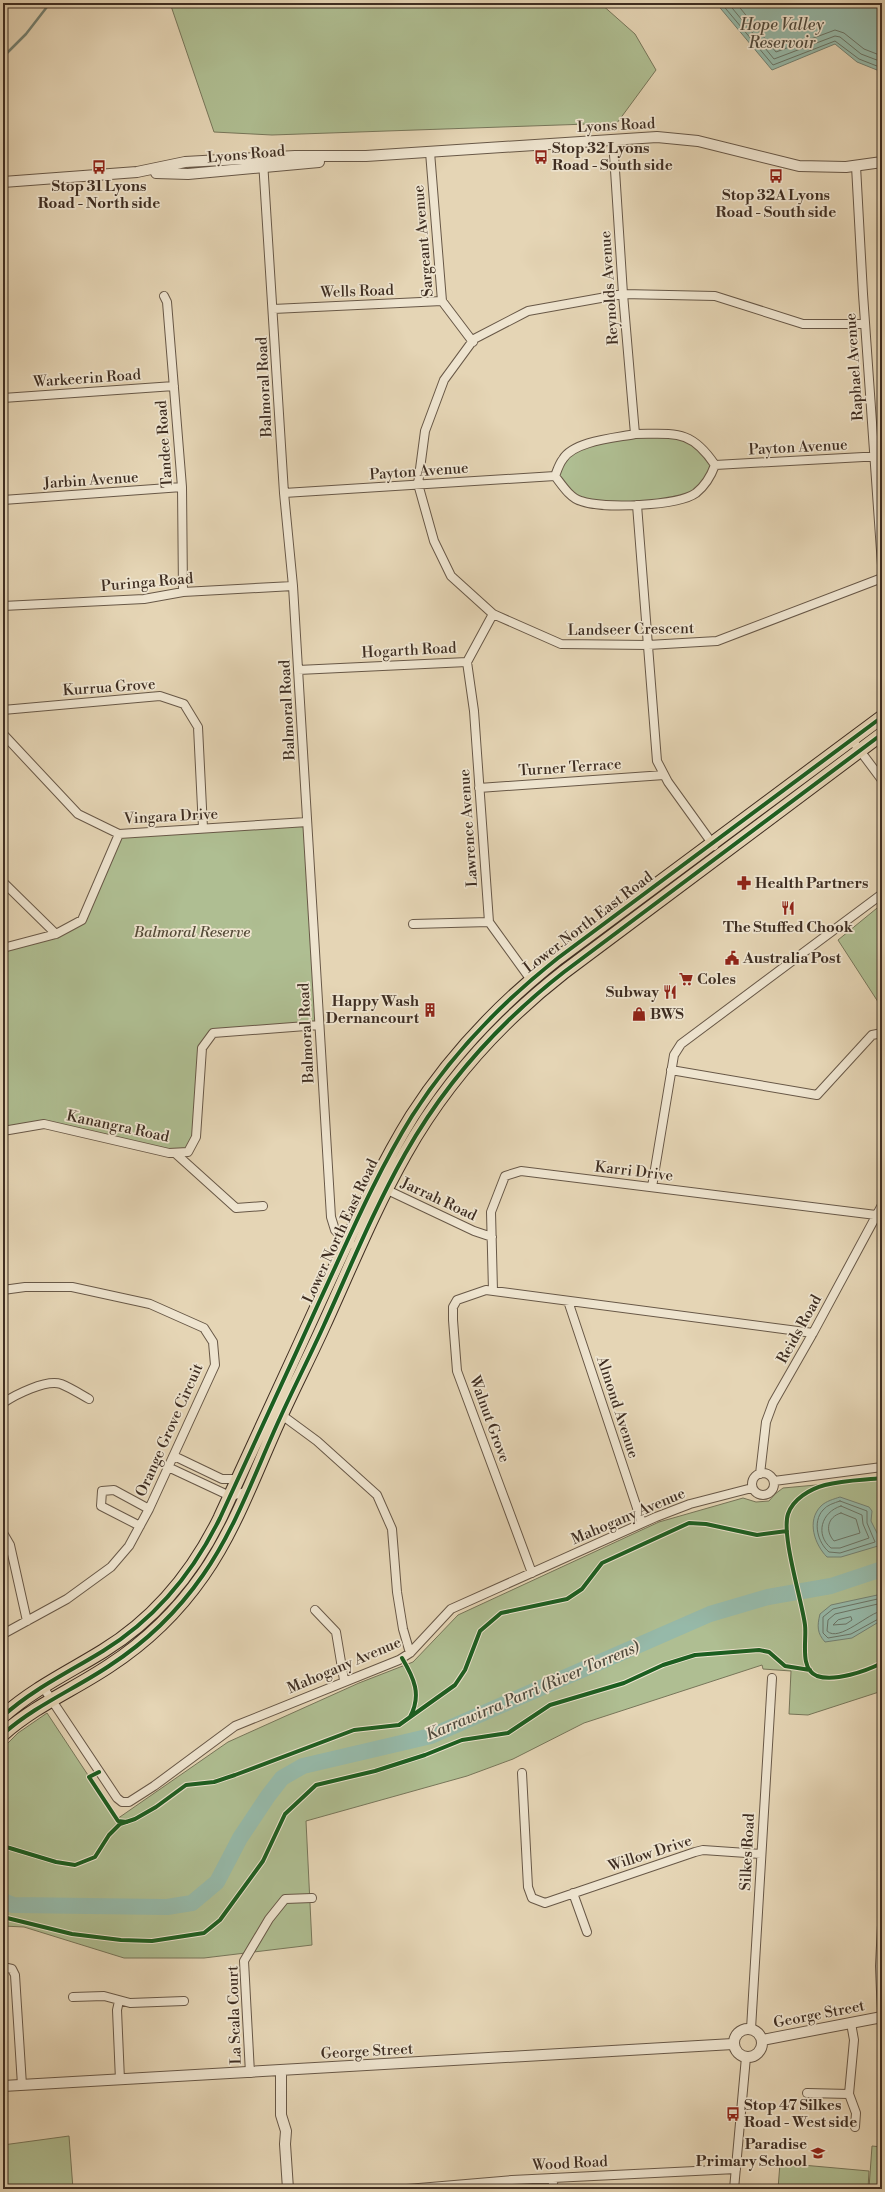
<svg xmlns="http://www.w3.org/2000/svg" width="885" height="2192" viewBox="0 0 885 2192" font-family="'Libre Bodoni',serif">
  <rect width="100%" height="100%" fill="#e5d5b5"/>
  <filter id="stains"><feTurbulence type="fractalNoise" baseFrequency=".005" numOctaves="4"/><feColorMatrix values="0 0 0 0 .2 0 0 0 0 .09 0 0 0 0 .02 0 0 0 .5 -.17"/></filter>
  <radialGradient id="worn" r=".72"><stop offset=".6" stop-color="#630" stop-opacity="0"/><stop offset="1" stop-color="#630" stop-opacity=".3"/></radialGradient>
  <path fill="#afbe92" stroke="#77765a" d="M 170,3 L 600,3 L 635,34 L 656,70 L 617,123 L 272,135 L 214,132 Z
    M 635,434 L 690,439 L 715,465 L 696,493 L 637,505 L 580,501 L 555,476 L 563,458 L 577,448 Z
    M 307,822 L 319,1025 L 213,1033 L 202,1048 L 196,1137 L 188,1152 L 169,1153 L 44,1124 L 3,1131 L 3,948 L 56,934 L 82,920 L 119,834 Z
    M 882,904 L 882,1008 L 838,940 Z
    M 882,1479 L 882,1691 L 808,1715 L 789,1714 L 791,1671 L 763,1669 L 762,1665 L 584,1723 L 513,1759 L 467,1776 L 306,1821 L 312,1945 L 204,1958 L 124,1958 L 24,1927 L 3,1926 L 3,1748 L 18,1733 L 47,1713 L 117,1819 L 228,1742 L 359,1683 L 413,1662 L 458,1615 L 659,1522 L 743,1498 L 756,1502 L 769,1501 L 775,1494 L 783,1488 Z
    M 69,2136 L 73,2189 L 3,2189 L 3,2145 Z
    M 872,2146 L 882,2147 L 882,2189 L 869,2188 Z
    M 780,2163 L 869,2171 L 868,2189 L 778,2189 Z"/>
  <path fill="#96b9a9" stroke="#738173" d="M 716,3 L 882,3 L 882,72 L 857,62 L 835,44 L 772,70 Z
    M 840,1497 L 869,1507 L 872,1511 L 871,1521 L 881,1541 L 878,1546 L 841,1557 L 827,1557 C 815,1545 806,1521 821,1506 C 826,1501 834,1499 840,1497 Z
    M 882,1594 L 882,1620 L 852,1638 L 825,1642 C 817,1633 817,1626 820,1614 L 831,1605 Z
    M 3,1896 L 17,1900 L 62,1905 L 26,1910 L 3,1905 Z"/>
  <g fill="none" stroke-linecap="round" stroke-linejoin="round">
    <path stroke="#6a7466" stroke-width="1" d="M 721,3 L 773,65 L 835,41 L 859,59 L 882,68
      M 728,3 L 774,59 L 835,36 L 840,37 L 861,54 L 882,62
      M 736,3 L 776,52 L 835,30 L 844,33 L 864,49 L 882,56
      M 840,1501 L 867,1511 L 867,1523 L 875,1542 L 840,1553 L 829,1552 C 818,1543 812,1522 823,1510 C 827,1505 834,1503 840,1501 Z
      M 841,1506 L 862,1515 L 863,1524 L 869,1538 L 840,1548 L 831,1548 C 815,1535 821,1512 841,1506 Z
      M 841,1513 L 856,1519 L 860,1533 L 834,1541 C 825,1531 827,1517 841,1513 Z
      M 882,1598 L 833,1609 L 823,1617 L 823,1633 L 828,1638 L 851,1634 L 882,1617
      M 882,1603 L 835,1614 L 828,1620 L 827,1631 C 839,1643 869,1612 882,1611
      M 851,1617 L 852,1620 L 846,1624 L 833,1625 L 838,1620 Z"/>
    <path stroke="#738173" stroke-width="2.5" d="M 3,57 L 26,34 L 50,3"/>
    <path stroke="#96b9a9" stroke-width="16" d="M 3,1901 L 13,1905 L 167,1907 L 192,1903 L 217,1882 L 240,1838 L 268,1796 L 282,1778 L 303,1766 L 431,1736 L 710,1614 L 768,1597 L 831,1586 L 882,1569"/>
    <defs>
      <path id="minor" d="M 613,139 L 623,294 L 635,434
        M 430,152 L 442,301 L 473,342
        M 263,161 L 284,493 L 293,586 L 331,1217 L 335,1230 L 350,1244
        M 856,166 L 863,294 L 882,565
        M 164,296 L 167,302 L 182,487 L 183,592
        M 273,309 L 442,301
        M 865,324 L 803,324 L 715,296 L 623,294 L 528,311 L 474,339 L 444,380 L 425,431 L 418,484 L 434,541 L 451,576 L 493,614 L 561,644 L 648,645 L 717,641 L 882,578
        M 3,398 L 174,386
        M 635,434 C 675,434 691,429 715,465 C 711,476 706,485 696,493 C 678,506 603,509 581,501 C 570,498 562,485 555,476 C 557,471 559,464 563,459 C 574,441 615,438 635,434 Z
        M 715,465 L 882,456
        M 284,493 L 555,476
        M 3,500 L 182,487
        M 637,505 L 657,761 L 668,782 L 714,846
        M 3,606 L 144,599 L 183,592 L 293,586
        M 467,662 L 474,711 L 489,922 L 531,980
        M 298,670 L 467,662 L 493,614
        M 3,710 L 160,696 L 184,704 L 198,727 L 203,828
        M 3,734 L 78,814 L 119,834 L 307,822
        M 852,740 L 882,780
        M 479,788 L 664,775
        M 3,882 L 56,934
        M 413,924 L 489,922
        M 3,948 L 56,934 L 82,920 L 119,834
        M 671,1070 L 817,1095 L 872,1035 L 882,1033
        M 3,1131 L 44,1124 L 169,1153 L 188,1152 L 196,1137 L 202,1048 L 213,1033 L 319,1025
        M 175,1153 L 236,1208 L 263,1206
        M 652,1187 L 674,1055 L 681,1044 L 882,894
        M 383,1188 L 474,1231 L 492,1237
        M 3,1290 L 25,1287 L 72,1287 L 150,1304 L 204,1328 L 213,1342 L 215,1365 L 149,1509 L 129,1546 L 111,1567 L 67,1599 L 3,1634
        M 493,1291 L 491,1212 L 505,1176 L 521,1171 L 876,1215
        M 568,1301 L 642,1523
        M 3,1403 C 15,1395 46,1379 61,1384 C 71,1388 80,1394 89,1399
        M 279,1413 L 317,1441 L 377,1495 L 392,1529 L 397,1592 L 403,1629 L 410,1653
        M 174,1456 L 222,1479 L 238,1479
        M 168,1467 L 230,1496 L 246,1492
        M752 1484a11 11 0 1 1 22 0a11 11 0 1 1-22 0Z
        M 760,1474 L 766,1422 L 773,1403 L 813,1333 L 882,1205
        M 774,1481 L 882,1467
        M 140,1526 L 101,1506 L 102,1491 L 114,1490 L 149,1509
        M 3,1533 L 10,1545 L 27,1621
        M 532,1573 L 457,1371 L 453,1320 L 453,1307 L 457,1300 L 486,1290 L 813,1333
        M 315,1610 L 336,1632 L 344,1680
        M 43,1687 L 117,1798 L 122,1802 L 129,1802 L 154,1786 L 235,1726 L 399,1660 L 410,1653 L 451,1609 L 656,1517 L 690,1504 L 752,1488
        M 522,1773 L 528,1887 L 532,1898 L 545,1903 L 695,1852 L 703,1850 L 761,1854
        M 573,1893 L 587,1932
        M 3,1967 L 12,1969 L 15,1975 L 22,2085
        M 73,1997 L 104,1996 L 130,2003 L 184,2001
        M 119,2001 L 117,2010 L 120,2080
        M 882,2017 L 880,1966 L 882,1925
        M 851,2023 L 854,2040 L 849,2094 L 856,2113 L 855,2127
        M 751,2029 L 772,1678
        M 250,2073 L 244,1961 L 269,1919 L 285,1899 L 312,1898
        M 807,2093 L 849,2094
        M 552,2178 L 554,2189
        M 407,2189 L 512,2180 L 736,2169
        M 734,2189 L 746,2057"/>
      <path id="tertiary" d="M 156,173 L 188,174 L 319,162
        M 3,182 L 137,172 L 185,162 L 295,156 L 366,156 L 657,137 L 698,141 L 799,166 L 846,167 L 882,162
        M734 2043a14 14 0 1 1 28 0a14 14 0 1 1-28 0Z
        M 762,2040 L 882,2017
        M 281,2071 L 281,2115 L 286,2131 L 285,2144 L 288,2189
        M 3,2086 L 733,2044"/>
      <path id="primary" d="M 3,1716 C 33,1689 69,1672 103,1651 C 155,1619 193,1573 220,1518 C 253,1446 287,1373 320,1300 C 349,1238 376,1174 412,1116 C 451,1055 501,1003 558,958 L 882,717
        M 3,1734 C 36,1705 73,1690 109,1666 C 146,1642 178,1611 203,1575 C 236,1528 256,1470 280,1418 C 294,1387 310,1356 324,1325 C 350,1268 374,1209 405,1154 C 445,1083 500,1022 564,972 L 882,734"/>
    </defs>
    <use href="#minor" stroke="#685847" stroke-width="10"/>
    <use href="#tertiary" stroke="#685847" stroke-width="12"/>
    <use href="#primary" stroke="#3f2e22" stroke-width="15"/>
    <use href="#minor" stroke="#eee4cf" stroke-width="8"/>
    <use href="#tertiary" stroke="#eee4cf" stroke-width="10"/>
    <use href="#primary" stroke="#e5d5b5" stroke-width="13"/>
    <defs>
      <path id="cycleway" d="M 882,1478 C 863,1480 843,1480 825,1485 C 810,1489 793,1499 788,1514 C 781,1535 802,1601 805,1625 C 807,1640 799,1669 817,1676 C 835,1682 866,1671 882,1663
        M 402,1658 C 414,1678 422,1695 410,1717
        M 3,1716 C 33,1689 69,1672 103,1651 C 155,1619 193,1573 220,1518 C 253,1446 287,1373 320,1300 C 349,1238 376,1174 412,1116 C 451,1055 501,1003 558,958 L 882,717
        M 3,1734 C 36,1705 73,1690 109,1666 C 146,1642 178,1611 203,1575 C 236,1528 256,1470 280,1418 C 294,1387 310,1356 324,1325 C 350,1268 374,1209 405,1154 C 445,1083 500,1022 564,972 L 882,734
        M 99,1772 L 89,1777 L 118,1821 L 127,1822
        M 3,1846 L 56,1862 L 75,1865 L 95,1857 L 109,1835 L 120,1824 L 135,1819 L 156,1807 L 186,1785 L 214,1782 L 235,1775 L 354,1730 L 399,1725 L 455,1685 L 465,1670 L 480,1631 L 501,1613 L 567,1599 L 582,1589 L 602,1563 L 689,1523 L 706,1524 L 757,1535 L 787,1531
        M 3,1917 L 72,1934 L 121,1940 L 152,1941 L 204,1933 L 220,1920 L 263,1861 L 285,1814 L 316,1785 L 375,1771 L 425,1755 L 462,1740 L 508,1733 L 550,1705 L 624,1683 L 663,1665 L 695,1655 L 759,1650 L 769,1652 L 785,1666 L 810,1670"/>
    </defs>
    <use href="#cycleway" stroke="#eee4cf" stroke-width="6"/>
    <use href="#cycleway" stroke="#1b5e20" stroke-width="4"/>
  </g>
  <defs>
    <symbol id="bus-bare" viewBox="-9 -9 18 18"><path d="M-5-6H5V4H4V6H2V4H-2V6H-4V4H-5ZM-3.5-4V0h7V-4ZM-3.5 1.2v1.5H-2V1.2ZM2 1.2v1.5H3.5V1.2Z" fill="#8f2418" stroke="#eee4cf" stroke-width="2.5" paint-order="stroke"/></symbol>
    <symbol id="pharmacy-bare" viewBox="-9 -9 18 18"><path d="M-2-6h4v4h4v4h-4v4h-4v-4h-4v-4h4Z" fill="#8f2418" stroke="#eee4cf" stroke-width="2.5" paint-order="stroke"/></symbol>
    <symbol id="restaurant-bare" viewBox="-9 -9 18 18"><path d="M-5-6h1v4h1v-4h1v4h1v-4h1v5L-1.5 .5V6h-2V.5L-5-1ZM5-6V6H3V1.5H1.5Q1.5-4 5-6Z" fill="#8f2418" stroke="#eee4cf" stroke-width="2.5" paint-order="stroke"/></symbol>
    <symbol id="civic-bare" viewBox="-9 -9 18 18"><path d="M-.6-6.5H3V-4.5H.6V-3L4-1V1h2V6H-6V1h2V-1L-.6-3ZM-1.2 2.5V6h2.4V2.5Z" fill="#8f2418" stroke="#eee4cf" stroke-width="2.5" paint-order="stroke"/></symbol>
    <symbol id="supermarket-bare" viewBox="-9 -9 18 18"><path d="M-6-5.5h2.5l.6 2H6L4.5 2H-2.5L-4.4-4H-6ZM-1.5 3.2a1.3 1.3 0 1 0 .1 0ZM3 3.2a1.3 1.3 0 1 0 .1 0Z" fill="#8f2418" stroke="#eee4cf" stroke-width="2.5" paint-order="stroke"/></symbol>
    <symbol id="building-bare" viewBox="-9 -9 18 18"><path d="M-4-6H4V6H1V3H-1V6H-4ZM-2.5-4.3h1.7v1.8h-1.7ZM.8-4.3h1.7v1.8H.8ZM-2.5-1h1.7V.8h-1.7ZM.8-1h1.7V.8H.8Z" fill="#8f2418" stroke="#eee4cf" stroke-width="2.5" paint-order="stroke"/></symbol>
    <symbol id="shop-bare" viewBox="-9 -9 18 18"><path d="M-5-2.5h2.3a2.7 3.5 0 0 1 5.4 0H5L5.5 6h-11ZM-1.5-2.5h3a1.5 2.3 0 0 0-3 0Z" fill="#8f2418" stroke="#eee4cf" stroke-width="2.5" paint-order="stroke"/></symbol>
    <symbol id="school-bare" viewBox="-9 -9 18 18"><path d="M0-5L7-2L0 1L-7-2ZM-4 1L0 2.5L4 1V4Q0 6-4 4Z" fill="#8f2418" stroke="#eee4cf" stroke-width="2.5" paint-order="stroke"/></symbol>
  </defs>
  <g fill-rule="evenodd">
    <use href="#bus-bare" x="531" y="147" width="20" height="20"/>
    <use href="#bus-bare" x="89" y="157" width="20" height="20"/>
    <use href="#bus-bare" x="766" y="166" width="20" height="20"/>
    <use href="#pharmacy-bare" x="734" y="873" width="20" height="20"/>
    <use href="#restaurant-bare" x="778" y="898" width="20" height="20"/>
    <use href="#civic-bare" x="722" y="948" width="20" height="20"/>
    <use href="#supermarket-bare" x="676" y="969" width="20" height="20"/>
    <use href="#restaurant-bare" x="660" y="982" width="20" height="20"/>
    <use href="#building-bare" x="420" y="1000" width="20" height="20"/>
    <use href="#shop-bare" x="629" y="1004" width="20" height="20"/>
    <use href="#bus-bare" x="723" y="2104" width="20" height="20"/>
    <use href="#school-bare" x="808" y="2143" width="20" height="20"/>
  </g>
  <g text-anchor="middle" stroke-width="3.5" stroke-linejoin="round" paint-order="stroke">
    <g font-size="15" fill="#3f2e22" stroke="#eee4cf">
      <text transform="translate(616 125) rotate(-3)" y="5">Lyons Road</text>
      <text transform="translate(246 154) rotate(-5)" y="5">Lyons Road</text>
      <text transform="translate(423 241) rotate(-95)" y="5">Sargeant Avenue</text>
      <text transform="translate(609 288) rotate(-94)" y="5">Reynolds Avenue</text>
      <text transform="translate(357 291) rotate(-2)" y="5">Wells Road</text>
      <text transform="translate(854 367) rotate(-94)" y="5">Raphael Avenue</text>
      <text transform="translate(87 378) rotate(-4)" y="5">Warkeerin Road</text>
      <text transform="translate(264 387) rotate(-93)" y="5">Balmoral Road</text>
      <text transform="translate(164 444) rotate(-94)" y="5">Tandee Road</text>
      <text transform="translate(798 447) rotate(-3)" y="5">Payton Avenue</text>
      <text transform="translate(419 471) rotate(-4)" y="5">Payton Avenue</text>
      <text transform="translate(91 480) rotate(-4)" y="5">Jarbin Avenue</text>
      <text transform="translate(147 582) rotate(-5)" y="5">Puringa Road</text>
      <text transform="translate(631 629) rotate(-1)" y="5">Landseer Crescent</text>
      <text transform="translate(409 650) rotate(-3)" y="5">Hogarth Road</text>
      <text transform="translate(109 687) rotate(-4)" y="5">Kurrua Grove</text>
      <text transform="translate(287 710) rotate(-93)" y="5">Balmoral Road</text>
      <text transform="translate(570 767) rotate(-4)" y="5">Turner Terrace</text>
      <text transform="translate(171 816) rotate(-3)" y="5">Vingara Drive</text>
      <text transform="translate(468 828) rotate(-94)" y="5">Lawrence Avenue</text>
      <text transform="translate(588 922) rotate(-37)" y="5">Lower North East Road</text>
      <text transform="translate(306 1033) rotate(-93)" y="5">Balmoral Road</text>
      <text transform="translate(118 1126) rotate(12)" y="5">Kanangra Road</text>
      <text transform="translate(634 1171) rotate(7)" y="5">Karri Drive</text>
      <text transform="translate(439 1199) rotate(25)" y="5">Jarrah Road</text>
      <text transform="translate(340 1231) rotate(-65)" y="5">Lower North East Road</text>
      <text transform="translate(799 1329) rotate(-61)" y="5">Reids Road</text>
      <text transform="translate(618 1407) rotate(72)" y="5">Almond Avenue</text>
      <text transform="translate(490 1419) rotate(70)" y="5">Walnut Grove</text>
      <text transform="translate(169 1430) rotate(-66)" y="5">Orange Grove Circuit</text>
      <text transform="translate(628 1516) rotate(-23)" y="5">Mahogany Avenue</text>
      <text transform="translate(344 1665) rotate(-23)" y="5">Mahogany Avenue</text>
      <text transform="translate(747 1852) rotate(-87)" y="5">Silkes Road</text>
      <text transform="translate(650 1853) rotate(-18)" y="5">Willow Drive</text>
      <text transform="translate(819 2014) rotate(-11)" y="5">George Street</text>
      <text transform="translate(234 2015) rotate(-92)" y="5">La Scala Court</text>
      <text transform="translate(367 2051) rotate(-3)" y="5">George Street</text>
      <text transform="translate(570 2163) rotate(-3)" y="5">Wood Road</text>
    </g>
    <g font-size="15" font-weight="bold" fill="#3f2e22" stroke="#eee4cf" text-anchor="start">
      <text x="552" y="153">Stop 32 Lyons<tspan x="552" dy="17">Road - South side</tspan></text>
      <text x="99" y="191" text-anchor="middle">Stop 31 Lyons<tspan x="99" dy="17">Road - North side</tspan></text>
      <text x="776" y="200" text-anchor="middle">Stop 32A Lyons<tspan x="776" dy="17">Road - South side</tspan></text>
      <text x="755" y="888">Health Partners</text>
      <text x="788" y="932" text-anchor="middle">The Stuffed Chook</text>
      <text x="743" y="963">Australia Post</text>
      <text x="697" y="984">Coles</text>
      <text x="659" y="997" text-anchor="end">Subway</text>
      <text x="419" y="1006" text-anchor="end">Happy Wash<tspan x="419" dy="17">Dernancourt</tspan></text>
      <text x="650" y="1019">BWS</text>
      <text x="744" y="2110">Stop 47 Silkes<tspan x="744" dy="17">Road - West side</tspan></text>
      <text x="807" y="2149" text-anchor="end">Paradise<tspan x="807" dy="17">Primary School</tspan></text>
    </g>
    <g font-size="15" font-style="italic" fill="#554b38" stroke="#eee4cf">
      <text x="192" y="937">Balmoral Reserve</text>
    </g>
    <g font-size="16" font-style="italic" fill="#504a3d" stroke="#eee4cf">
      <text x="782" y="30">Hope Valley<tspan x="782" dy="18">Reservoir</tspan></text>
      <text transform="translate(532 1690) rotate(-23)" y="6">Karrawirra Parri (River Torrens)</text>
    </g>
  </g>
  <rect width="885" height="2192" fill="none" stroke="#e5d5b5" stroke-width="16"/>
  <rect x="4" y="4" width="877" height="2184" fill="none" stroke="#3f2e22" stroke-width="2"/>
  <rect x="8" y="8" width="869" height="2176" fill="none" stroke="#3f2e22"/>
  <rect width="100%" height="100%" filter="url(#stains)"/>
  <rect width="100%" height="100%" fill="url(#worn)"/>
</svg>
